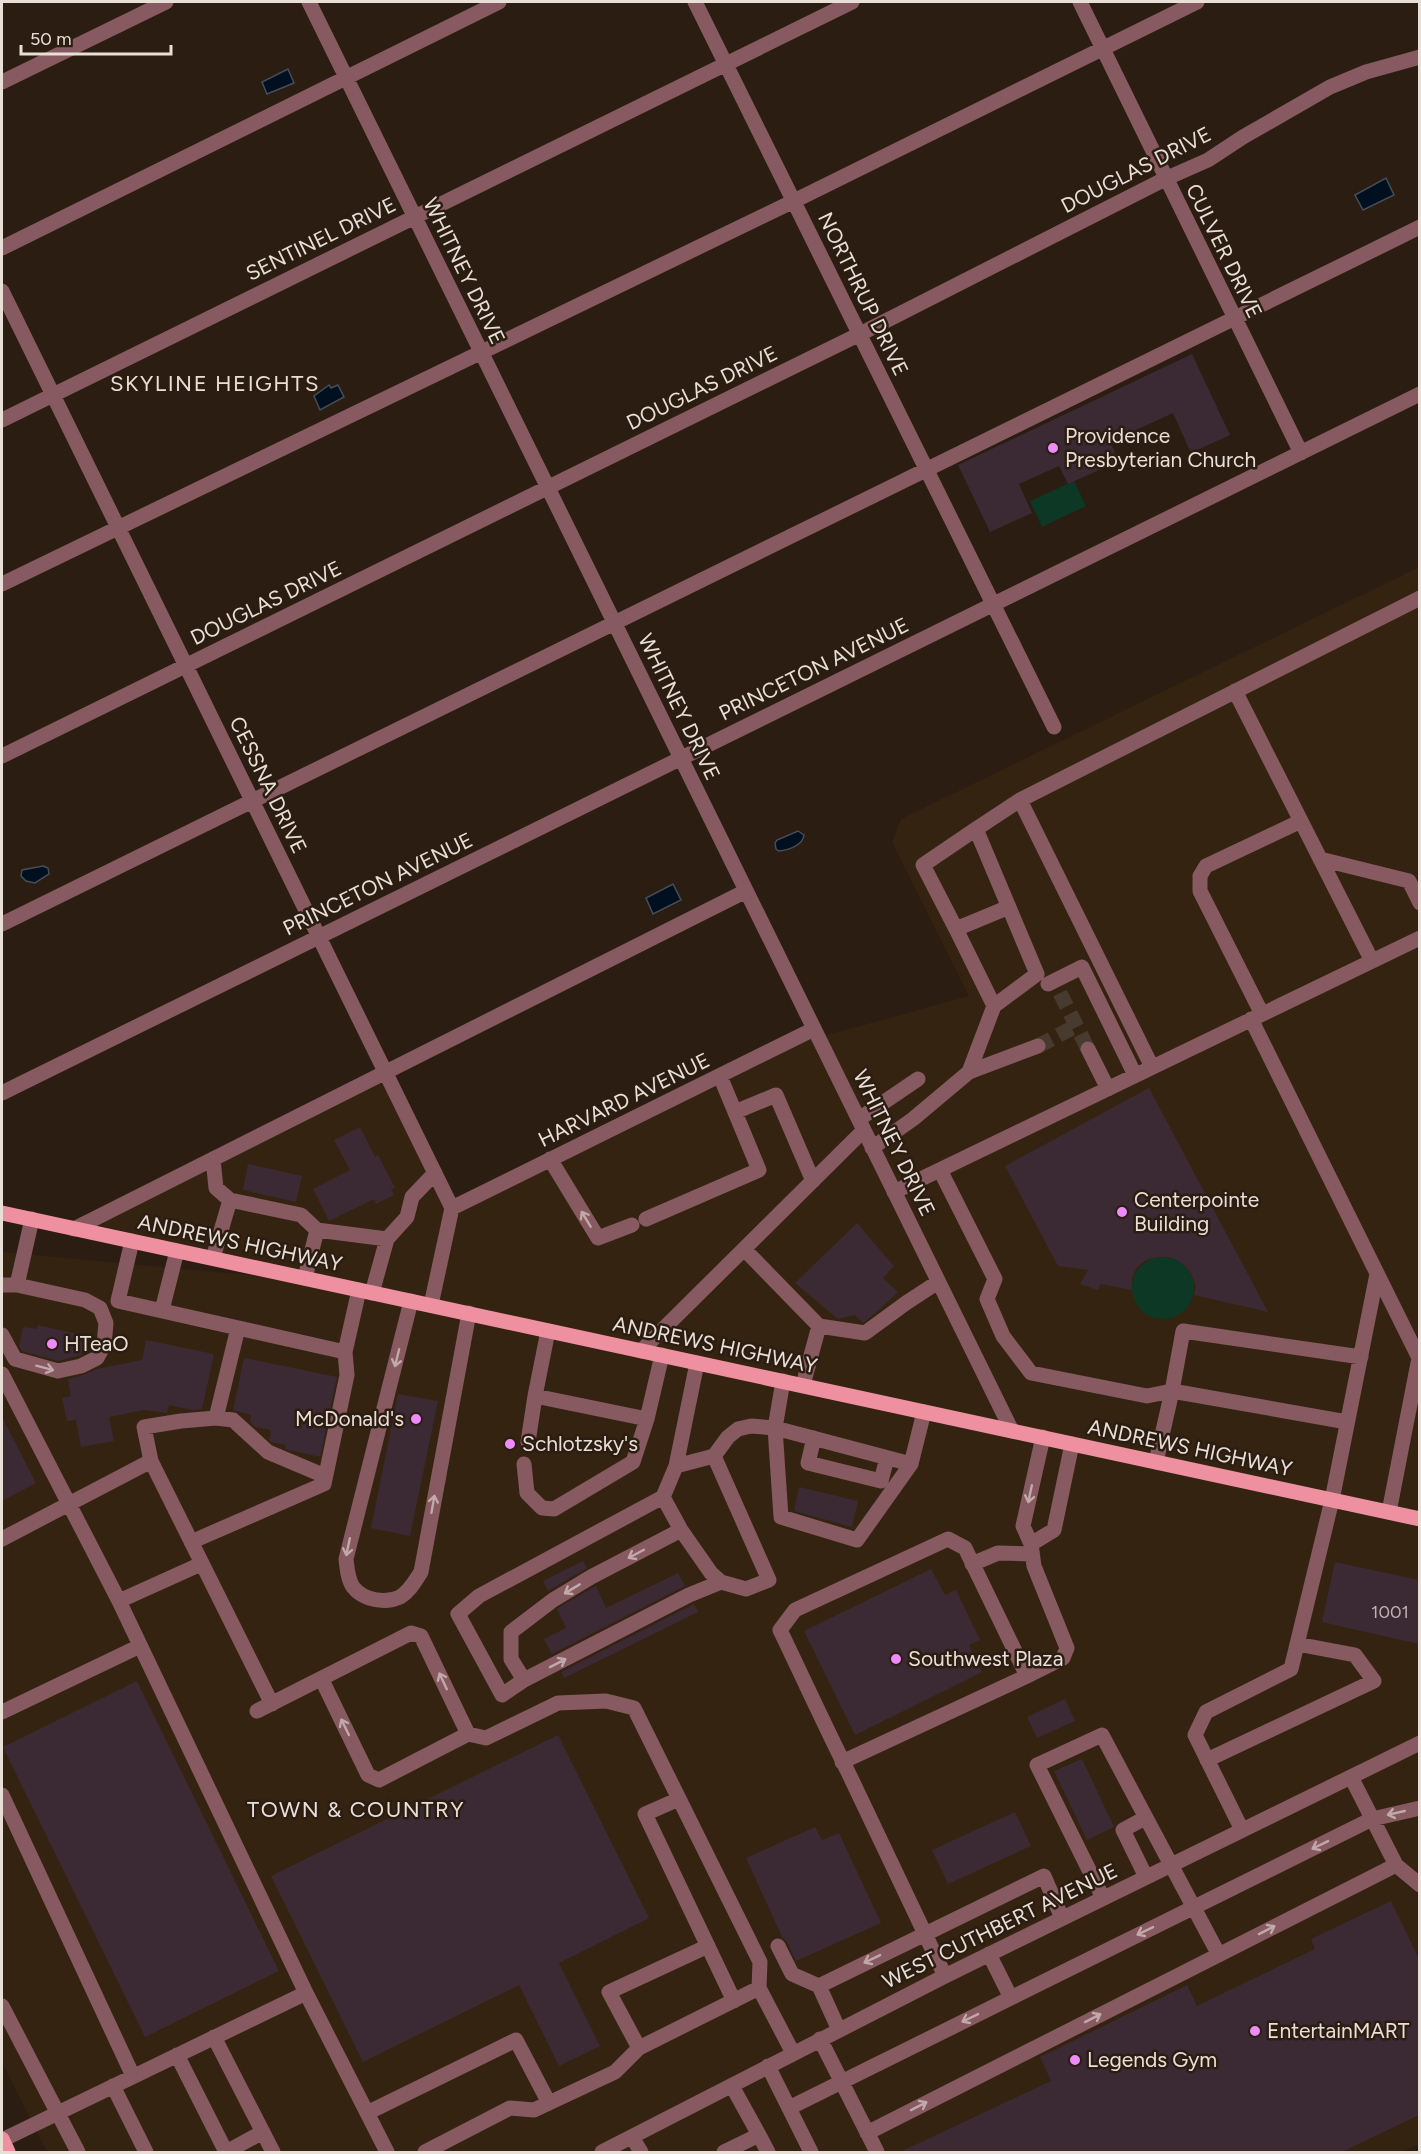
<svg xmlns="http://www.w3.org/2000/svg" width="1421" height="2154" viewBox="0 0 1421 2154" font-family="Figtree,sans-serif">
  <rect width="100%" height="100%" fill="#2b1d11"/>
  <path fill="#352311" d="M 1419,567 L 1419,2144 L 1402,2152 L 47,2152 L 2,2062 L 2,1252 L 346,1284 L 85,1222 L 386,1072 L 453,1207 L 816,1030 L 820,1037 L 969,996 L 892,842 L 901,819 Z"/>
  <path fill="#0d3826" d="M 1074,481 L 1086,506 L 1042,527 L 1030,501 Z
    M1132 1288a31 31 0 1 1 62 0a31 31 0 1 1-62 0Z"/>
  <path fill="#001020" stroke="#464e57" stroke-width="1.5" d="M 288,69 L 294,83 L 267,94 L 262,82 Z
    M 1386,178 L 1394,195 L 1363,210 L 1355,195 Z
    M 329,385 L 331,388 L 338,385 L 344,397 L 320,410 L 314,396 Z
    M 798,831 L 804,835 C 803,845 789,850 779,851 L 776,849 L 775,843 L 777,840 Z
    M 43,866 L 48,868 L 49,874 L 35,883 L 26,881 L 21,876 L 22,870 Z
    M 673,884 L 681,900 L 653,914 L 646,898 Z"/>
  <path fill="#3b2a33" d="M 1192,354 L 1230,435 L 1191,453 L 1173,413 L 1110,442 L 1119,461 L 1068,484 L 1059,466 L 1019,484 L 1032,513 L 990,532 L 958,465 Z
    M 1149,1088 L 1268,1312 L 1194,1295 L 1196,1286 L 1190,1271 L 1179,1261 L 1169,1257 L 1158,1257 L 1146,1260 L 1137,1267 L 1132,1278 L 1132,1290 L 1100,1284 L 1098,1290 L 1080,1284 L 1088,1270 L 1058,1266 L 1005,1166 Z
    M 360,1127 L 375,1157 L 378,1155 L 395,1188 L 391,1189 L 394,1195 L 376,1204 L 374,1199 L 329,1221 L 313,1189 L 350,1170 L 334,1140 Z
    M 248,1164 L 302,1176 L 296,1202 L 243,1190 Z
    M 857,1223 L 894,1266 L 883,1278 L 898,1292 L 879,1310 L 863,1323 L 855,1315 L 838,1319 L 795,1283 Z
    M 38,1325 L 86,1336 L 81,1355 L 58,1361 L 22,1351 L 19,1346 L 23,1327 L 37,1329 Z
    M 146,1340 L 214,1354 L 202,1409 L 192,1410 L 169,1405 L 167,1413 L 144,1410 L 109,1417 L 114,1441 L 81,1447 L 76,1420 L 67,1421 L 62,1398 L 71,1396 L 68,1379 L 83,1375 L 97,1369 L 142,1360 Z
    M 244,1358 L 337,1377 L 320,1457 L 289,1450 L 285,1449 L 286,1445 L 271,1442 L 269,1440 L 271,1430 L 255,1427 L 250,1422 L 251,1415 L 233,1410 Z
    M 398,1394 L 438,1401 L 410,1536 L 371,1528 Z
    M 2,1417 L 36,1483 L 2,1501 Z
    M 799,1487 L 858,1501 L 852,1527 L 794,1511 Z
    M 583,1561 L 587,1568 L 548,1591 L 543,1581 Z
    M 1335,1562 L 1419,1580 L 1419,1644 L 1322,1622 Z
    M 931,1569 L 945,1595 L 956,1590 L 980,1640 L 969,1645 L 982,1672 L 855,1735 L 804,1631 Z
    M 678,1573 L 685,1586 L 552,1654 L 544,1639 L 566,1628 L 557,1609 L 558,1608 L 596,1586 L 606,1608 Z
    M 694,1604 L 698,1612 L 564,1678 L 561,1672 Z
    M 137,1681 L 279,1971 L 145,2037 L 3,1747 Z
    M 1065,1699 L 1075,1721 L 1037,1738 L 1027,1717 Z
    M 558,1735 L 649,1918 L 559,1963 L 600,2046 L 559,2066 L 519,1985 L 363,2062 L 271,1876 Z
    M 1082,1759 L 1114,1827 L 1087,1840 L 1054,1771 Z
    M 1015,1812 L 1031,1846 L 948,1884 L 932,1850 Z
    M 815,1827 L 822,1840 L 839,1833 L 881,1923 L 796,1961 L 787,1942 L 782,1937 L 746,1858 Z
    M 1391,1901 L 1419,1959 L 1419,2115 L 1342,2152 L 900,2152 L 1051,2081 L 1040,2057 L 1187,1985 L 1197,2006 L 1315,1949 L 1311,1939 Z"/>
  <g fill="none" stroke-linecap="round" stroke-linejoin="round">
    <path stroke="#473a2f" stroke-width="15" stroke-dasharray="15 8" stroke-linecap="butt" d="M 1060,993 L 1088,1049
      M 1038,1046 L 1076,1026"/>
    <path stroke="#875960" stroke-width="15" d="M 309,2 L 1012,1431
      M 695,2 L 1054,727
      M 1080,2 L 1301,453
      M 2,82 L 166,2
      M 2,248 L 499,2
      M 2,291 L 452,1208 L 431,1305
      M 2,420 L 852,2
      M 2,584 L 794,201 L 1197,2
      M 1235,691 L 1372,961
      M 2,756 L 860,334 L 1165,179 L 1208,160 L 1243,137 L 1330,87 L 1366,72 L 1420,57
      M 1320,859 L 1409,881 L 1420,903
      M 2,924 L 1420,227
      M 956,929 L 923,865 L 976,829
      M 1048,984 L 1082,967 L 1135,1075
      M 994,1006 L 956,929 L 1009,907
      M 1262,1014 L 1200,891 L 1200,876 L 1206,866 L 1301,821
      M 1251,1019 L 1419,1358 L 1389,1512
      M 1088,1049 L 1108,1089
      M 1152,1067 L 1020,800 L 1420,598
      M 969,1072 L 1038,1046
      M 2,1093 L 1420,394
      M 735,1112 L 776,1095 L 813,1181
      M 859,1119 L 918,1079
      M 872,1148 L 913,1119 L 969,1072 L 994,1006 L 1037,974 L 976,829 L 1020,800
      M 213,1159 L 216,1188 L 230,1200
      M 550,1159 L 598,1238 L 632,1225
      M 940,1170 L 995,1279 L 987,1299 L 1003,1336 L 1031,1373 L 1147,1396 L 1172,1391 L 1156,1462
      M 894,1192 L 1420,938
      M 452,1208 L 814,1029
      M 646,1219 L 759,1170 L 720,1076
      M 74,1229 L 746,891
      M 132,1241 L 118,1301 L 345,1352 L 359,1290
      M 744,1249 L 819,1326 L 803,1385
      M 213,1258 L 230,1200 L 301,1215 L 317,1230 L 387,1239
      M 305,1278 L 317,1230
      M 2,1285 L 17,1285
      M 372,1293 L 387,1239 L 407,1217 L 412,1197 L 435,1173
      M 411,1301 L 346,1559 C 347,1568 348,1580 353,1587 C 363,1600 385,1604 400,1597 C 410,1591 415,1581 421,1572 L 469,1313
      M 162,1310 L 177,1251
      M 819,1326 L 865,1333 L 906,1303 L 938,1282
      M 548,1331 L 535,1396 L 647,1419 L 662,1355
      M 2,1335 L 15,1359 L 58,1371 L 81,1366 L 97,1358 L 104,1345 L 106,1323 L 100,1308 L 85,1300 L 17,1285 L 32,1219
      M 641,1351 L 864,1130
      M 2,1374 L 119,1601 L 306,1993 L 387,2152
      M 216,1418 L 233,1420 L 268,1452 L 325,1476
      M 1347,1422 L 1172,1391 L 1183,1331 L 1361,1357
      M 1043,1437 L 1023,1526 L 1031,1544 L 1054,1530 L 1072,1444
      M 814,1438 L 808,1463 L 881,1481 L 887,1458
      M 528,1442 L 535,1396
      M 151,1461 L 144,1427 L 181,1421 L 216,1418 L 238,1328
      M 524,1464 L 527,1493 L 542,1508 L 554,1509 L 633,1462 L 647,1419
      M 911,1464 L 857,1540 L 781,1517 L 775,1428 L 911,1464 L 924,1412
      M 676,1466 L 714,1456 L 728,1437 L 738,1429 L 751,1426 L 775,1428 L 783,1381
      M 663,1497 L 681,1530 L 711,1573 L 721,1582 L 746,1589 L 769,1580 L 714,1456
      M 681,1530 L 591,1577 L 553,1600 L 511,1632 L 511,1659 L 524,1680 L 689,1595 L 721,1582
      M 2,1539 L 151,1461 L 272,1704
      M 191,1542 L 324,1484 L 347,1375 L 345,1352
      M 972,1564 L 998,1553 L 1032,1554
      M 119,1601 L 201,1564
      M 1027,1676 L 1063,1658 L 1067,1648 L 1034,1566 L 1031,1544
      M 322,1680 L 368,1775 L 379,1780 L 468,1734 L 486,1738 L 558,1703 L 606,1701 L 634,1708 L 760,1962 L 759,1988 L 793,2053
      M 524,1680 L 502,1695 L 458,1614 L 479,1596 L 663,1497 L 676,1466 L 697,1363
      M 257,1711 L 411,1633 L 421,1636 L 468,1734
      M 2,1712 L 140,1646
      M 1207,1760 L 1374,1681 L 1355,1655 L 1297,1644
      M 842,1762 L 1027,1676 L 965,1548 L 948,1539 L 795,1610 L 780,1630 C 803,1678 825,1726 849,1774 L 945,1976
      M 1351,1777 L 1396,1865
      M 2,1795 L 133,2076
      M 679,1799 L 645,1814 L 734,2001
      M 1145,1818 L 1123,1830 L 1146,1877
      M 1242,1830 L 1195,1735 L 1206,1712 L 1291,1669 L 1332,1500 L 1377,1274
      M 1103,1898 L 1037,1765 L 1102,1735 L 1219,1955
      M 778,1946 L 792,1974 L 819,1986 L 839,2030
      M 989,1954 L 1011,1998
      M 819,1986 L 1044,1876 L 1062,1918
      M 2,2006 L 78,2152
      M 214,2037 L 273,2152
      M 820,2039 L 877,2152
      M 639,2048 L 609,1992 L 708,1946
      M 177,2055 L 226,2152 L 263,2132
      M 768,2066 L 789,2108
      M 113,2086 L 146,2152
      M 367,2113 L 516,2040 L 549,2103
      M 867,2133 L 1396,1865 L 1420,1885
      M 759,2135 L 768,2152
      M 632,2137 L 641,2152
      M 2,2140 L 306,1993
      M 425,2152 L 510,2108 L 534,2110 L 615,2072 L 639,2048 L 759,1988
      M 602,2152 L 945,1976 L 1420,1743
      M 724,2152 L 759,2135 L 732,2086
      M 811,2152 L 789,2108 L 1372,1819 L 1420,1808"/>
    <path stroke="#ef90a1" stroke-width="15" d="M 2,1213 L 1420,1519
      M 2,2139 L 8,2152"/>
  </g>
  <defs><path id="oneway-shaft" d="M-6 0H5M1.5-3L5.5 0L1.5 3" fill="none" stroke-width="1.6" stroke-linecap="round" stroke-linejoin="round" transform="scale(1.5)"/></defs>
  <g stroke="#c1a9a7">
    <use href="#oneway-shaft" transform="translate(586 1219) rotate(-121)"/>
    <use href="#oneway-shaft" transform="translate(397 1358) rotate(104)"/>
    <use href="#oneway-shaft" transform="translate(45 1368) rotate(15)"/>
    <use href="#oneway-shaft" transform="translate(1030 1494) rotate(102)"/>
    <use href="#oneway-shaft" transform="translate(433 1504) rotate(-80)"/>
    <use href="#oneway-shaft" transform="translate(348 1547) rotate(102)"/>
    <use href="#oneway-shaft" transform="translate(636 1554) rotate(152)"/>
    <use href="#oneway-shaft" transform="translate(572 1589) rotate(149)"/>
    <use href="#oneway-shaft" transform="translate(558 1663) rotate(-27)"/>
    <use href="#oneway-shaft" transform="translate(443 1681) rotate(-115)"/>
    <use href="#oneway-shaft" transform="translate(345 1727) rotate(-116)"/>
    <use href="#oneway-shaft" transform="translate(1396 1813) rotate(167)"/>
    <use href="#oneway-shaft" transform="translate(1320 1845) rotate(154)"/>
    <use href="#oneway-shaft" transform="translate(1267 1930) rotate(-27)"/>
    <use href="#oneway-shaft" transform="translate(1145 1931) rotate(154)"/>
    <use href="#oneway-shaft" transform="translate(872 1959) rotate(154)"/>
    <use href="#oneway-shaft" transform="translate(970 2018) rotate(154)"/>
    <use href="#oneway-shaft" transform="translate(1093 2018) rotate(-27)"/>
    <use href="#oneway-shaft" transform="translate(919 2106) rotate(-27)"/>
  </g>
  <g fill="#ed8cf9" stroke="#2b1d11" stroke-width="2">
    <circle cx="1053" cy="448" r="6"/>
    <circle cx="1122" cy="1212" r="6"/>
    <circle cx="52" cy="1344" r="6"/>
    <circle cx="416" cy="1419" r="6"/>
    <circle cx="510" cy="1444" r="6"/>
    <circle cx="896" cy="1659" r="6"/>
    <circle cx="1255" cy="2031" r="6"/>
    <circle cx="1075" cy="2060" r="6"/>
  </g>
  <g text-anchor="middle" stroke-width="5" stroke-linejoin="round" paint-order="stroke">
    <g font-size="18" fill="#bdb2ae">
      <text x="1390" y="1618">1001</text>
    </g>
    <g font-size="21" fill="#e8dfd7" stroke="#2b1d11">
      <text transform="translate(1136 170) rotate(-27)" y="7">DOUGLAS DRIVE</text>
      <text transform="translate(321 239) rotate(-26)" y="7">SENTINEL DRIVE</text>
      <text transform="translate(1224 251) rotate(64)" y="7">CULVER DRIVE</text>
      <text transform="translate(464 271) rotate(64)" y="7">WHITNEY DRIVE</text>
      <text transform="translate(863 294) rotate(64)" y="7">NORTHRUP DRIVE</text>
      <text transform="translate(702 388) rotate(-26)" y="7">DOUGLAS DRIVE</text>
      <text transform="translate(266 603) rotate(-26)" y="7">DOUGLAS DRIVE</text>
      <text transform="translate(814 669) rotate(-26)" y="7">PRINCETON AVENUE</text>
      <text transform="translate(679 707) rotate(64)" y="7">WHITNEY DRIVE</text>
      <text transform="translate(268 785) rotate(64)" y="7">CESSNA DRIVE</text>
      <text transform="translate(378 884) rotate(-26)" y="7">PRINCETON AVENUE</text>
      <text transform="translate(624 1100) rotate(-26)" y="7">HARVARD AVENUE</text>
      <text transform="translate(894 1143) rotate(64)" y="7">WHITNEY DRIVE</text>
      <text transform="translate(240 1243) rotate(12)" y="7">ANDREWS HIGHWAY</text>
      <text transform="translate(715 1345) rotate(12)" y="7">ANDREWS HIGHWAY</text>
      <text transform="translate(1190 1448) rotate(12)" y="7">ANDREWS HIGHWAY</text>
      <text transform="translate(1000 1926) rotate(-26)" y="7">WEST CUTHBERT AVENUE</text>
    </g>
    <g font-size="21" fill="#e8dfd7" stroke="#2b1d11" text-anchor="start">
      <text x="1065" y="443">Providence<tspan x="1065" dy="24">Presbyterian Church</tspan></text>
      <text x="1134" y="1207">Centerpointe<tspan x="1134" dy="24">Building</tspan></text>
      <text x="64" y="1351">HTeaO</text>
      <text x="404" y="1426" text-anchor="end">McDonald's</text>
      <text x="522" y="1451">Schlotzsky's</text>
      <text x="908" y="1666">Southwest Plaza</text>
      <text x="1267" y="2038">EntertainMART</text>
      <text x="1087" y="2067">Legends Gym</text>
    </g>
    <g font-size="22" letter-spacing="1.5" fill="#e8dfd7" stroke="#2b1d11">
      <text x="215" y="391">SKYLINE HEIGHTS</text>
      <text x="356" y="1817">TOWN &amp; COUNTRY</text>
    </g>
  </g>
  <rect width="1421" height="2154" fill="none" stroke="#e8dfd7" stroke-width="6"/>
  <path d="M21 45v9h150v-9" fill="none" stroke="#e8dfd7" stroke-width="3"/>
  <text x="30" y="45" font-size="18" fill="#e8dfd7" stroke="#2b1d11" stroke-width="4.5" paint-order="stroke">50 m</text>
</svg>
